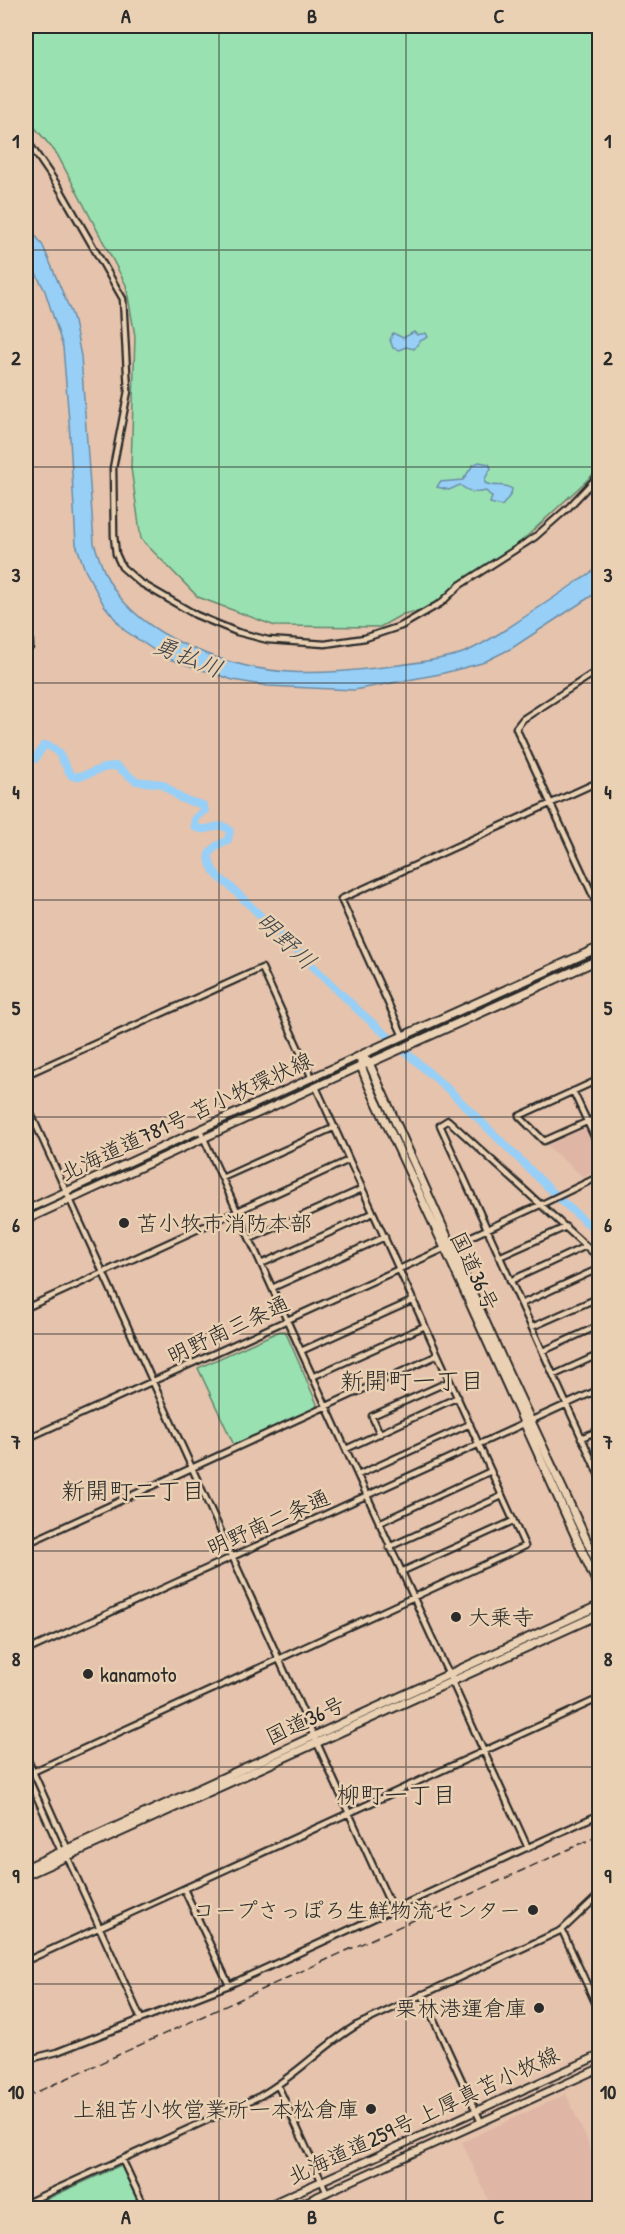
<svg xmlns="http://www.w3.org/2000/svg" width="625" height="2234" viewBox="0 0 625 2234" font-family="'Patrick Hand','Klee One',sans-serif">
  <rect width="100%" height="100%" fill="#e6c3ac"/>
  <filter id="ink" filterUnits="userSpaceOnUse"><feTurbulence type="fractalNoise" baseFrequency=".0167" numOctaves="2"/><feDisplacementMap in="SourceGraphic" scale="12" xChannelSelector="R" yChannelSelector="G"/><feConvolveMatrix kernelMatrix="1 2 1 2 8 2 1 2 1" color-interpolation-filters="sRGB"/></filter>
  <g filter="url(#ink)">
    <path fill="#dfb6a5" d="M 584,1128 L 586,1128 L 599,1156 L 594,1159 L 599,1169 L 583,1177 L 547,1146 Z
      M 566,2094 L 599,2167 L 599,2208 L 492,2208 L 462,2142 Z"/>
    <path fill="#99e1b0" stroke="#62866e" stroke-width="1.5" d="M 26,26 L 599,26 L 599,469 L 510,552 L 466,584 L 424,610 L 403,614 L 380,627 L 275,626 L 198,597 L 141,539 L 131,468 L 135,336 L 126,285 L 57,154 L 26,117 Z
      M 280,1331 L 285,1331 L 317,1404 L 316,1408 L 234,1445 L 198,1368 Z
      M 121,2165 L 141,2208 L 27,2208 Z"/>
    <path fill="#98cff7" stroke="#6c8da5" stroke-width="1.5" d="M 26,222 L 43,246 L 73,317 L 81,356 L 94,543 C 100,561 106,580 119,596 C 154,641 233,669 289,672 C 321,674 352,671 384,667 C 406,664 445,660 465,652 C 485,644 505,630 523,618 C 549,601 574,584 599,567 L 599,591 L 512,648 L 482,663 L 440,674 L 354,690 L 268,686 L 233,680 L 166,658 L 124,630 L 104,605 L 85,570 L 76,544 L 69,421 L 63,347 L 45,291 L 26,254 Z
      M 414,332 L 417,335 L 426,333 L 428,337 L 420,341 L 414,349 L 406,347 L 399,350 L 393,348 L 390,340 L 393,333 L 403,338 Z
      M 479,462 L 489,464 L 491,468 L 485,479 L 485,483 C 494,488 505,483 512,489 L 511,494 L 502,506 L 490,503 L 492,497 L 486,491 C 475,494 469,492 460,485 L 449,490 L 437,487 L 440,482 L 463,480 L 473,465 Z"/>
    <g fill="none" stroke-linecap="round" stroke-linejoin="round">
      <path stroke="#98cff7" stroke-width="8" d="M 26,761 L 35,759 L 44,745 C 61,747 63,765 72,776 C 85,779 99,766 116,766 L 136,781 L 162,784 L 182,799 L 203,805 L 205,810 L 195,818 L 194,826 C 207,836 219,818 230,831 L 228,840 L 215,847 L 209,854 C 209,870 218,877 230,886 L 359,1011 L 450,1091 L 564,1203 L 600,1234"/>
      <defs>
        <path id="minor" d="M 26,139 L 60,189 L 123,299 L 128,391 L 113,468 L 114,536 L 116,554 L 122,567 L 139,582 L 196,615 L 237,632 L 268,640 L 325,644 L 365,638 L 401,626 L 441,603 L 460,585 L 535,537 L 569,507 L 600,474
          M 26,569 L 30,647 L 26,648
          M 600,669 L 523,719 L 516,728 L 600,911
          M 403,1036 L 341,899 L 600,781
          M 26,1075 L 262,968 L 312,1078
          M 600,1079 L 519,1116 L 544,1141 L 600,1116
          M 573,1091 L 600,1149
          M 26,1103 L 393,1910
          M 200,1130 L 528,1848
          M 222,1178 L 335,1127
          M 250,1239 L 362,1189
          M 499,1257 L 566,1227
          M 600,1259 L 448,1120 L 440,1125 L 600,1478
          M 261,1264 L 373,1213
          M 510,1281 L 586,1246
          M 272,1288 L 385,1237
          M 521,1304 L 600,1268
          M 26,1308 L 349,1160
          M 532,1327 L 600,1297
          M 301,1351 L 414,1300
          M 543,1351 L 600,1325
          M 554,1375 L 600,1354
          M 312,1377 L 425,1326
          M 380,1434 L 372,1416 L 450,1381
          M 581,1438 L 600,1430
          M 26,1439 L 540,1205 L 600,1176
          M 346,1449 L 458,1397
          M 358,1475 L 470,1424
          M 379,1523 L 491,1471
          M 26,1544 L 438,1355
          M 389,1547 L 502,1496
          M 401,1572 L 513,1521
          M 26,1651 L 600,1389
          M 26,1756 L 68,1850
          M 26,1773 L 61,1851 L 67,1856 L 141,2019
          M 26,1775 L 525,1546 L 316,1087
          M 184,1889 L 229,1985
          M 562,1930 L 600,2013
          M 26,1961 L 600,1698
          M 422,1994 L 481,2122
          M 26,2060 L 57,2052 L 229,1985 L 600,1814
          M 278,2086 L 327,2193
          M 122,2159 L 145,2208
          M 26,2203 L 260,2096 C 296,2076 323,2045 357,2025 L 562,1930 L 600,1894"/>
        <path id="major" d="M 26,1210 L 361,1055
          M 26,1220 L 361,1066
          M 262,2208 L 600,2055
          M 292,2208 L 600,2068"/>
        <path id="highway" d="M 361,1055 L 361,1066 L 369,1086 L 450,1259 L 600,1590
          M 361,1055 L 369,1063 L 507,1370 L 600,1569
          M 361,1055 L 600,947
          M 367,1064 L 600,959
          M 26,1868 L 600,1605
          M 26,1875 L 600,1614"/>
      </defs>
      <use href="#minor" stroke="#2b2b2b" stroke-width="9"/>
      <use href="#major" stroke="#2b2b2b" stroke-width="10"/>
      <use href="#highway" stroke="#2b2b2b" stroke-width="11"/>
      <use href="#minor" stroke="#ebd1b3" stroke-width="4.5"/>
      <use href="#major" stroke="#ebd1b3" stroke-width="6"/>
      <use href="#highway" stroke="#ebd1b3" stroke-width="7"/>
      <path stroke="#2b2b2b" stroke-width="1.5" stroke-dasharray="9 4.5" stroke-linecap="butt" d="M 26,2097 L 600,1835"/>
    </g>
  </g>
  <path fill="none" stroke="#2b2b2b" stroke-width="1.5" stroke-opacity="0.55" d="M 219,26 L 219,2208M 406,26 L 406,2208M 26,250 L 600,250M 26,467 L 600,467M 26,683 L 600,683M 26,900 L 600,900M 26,1117 L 600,1117M 26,1334 L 600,1334M 26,1551 L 600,1551M 26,1767 L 600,1767M 26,1984 L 600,1984"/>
  <g fill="#2b2b2b" stroke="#ebd1b3" stroke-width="2">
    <circle cx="124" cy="1223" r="6"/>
    <circle cx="456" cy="1617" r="6"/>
    <circle cx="88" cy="1674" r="6"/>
    <circle cx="533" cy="1910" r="6"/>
    <circle cx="539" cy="2008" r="6"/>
    <circle cx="371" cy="2109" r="6"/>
  </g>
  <g text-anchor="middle" stroke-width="5" stroke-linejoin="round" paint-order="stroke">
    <g font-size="22" fill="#2b2b2b" stroke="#ebd1b3">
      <text transform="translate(186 1116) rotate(-25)" y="8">北海道道781号 苫小牧環状線</text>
      <text transform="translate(475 1271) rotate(65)" y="8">国道36号</text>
      <text transform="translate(228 1329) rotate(-25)" y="8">明野南三条通</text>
      <text transform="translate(268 1522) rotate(-24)" y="8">明野南二条通</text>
      <text transform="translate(305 1720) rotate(-25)" y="8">国道36号</text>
      <text transform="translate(423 2115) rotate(-25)" y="8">北海道道259号 上厚真苫小牧線</text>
    </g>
    <g font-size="22" fill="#2b2b2b" stroke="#ebd1b3" text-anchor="start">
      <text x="136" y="1231">苫小牧市消防本部</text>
      <text x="468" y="1625">大乗寺</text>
      <text x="100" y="1682">kanamoto</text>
      <text x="521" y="1918" text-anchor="end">コープさっぽろ生鮮物流センター</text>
      <text x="527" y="2016" text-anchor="end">栗林港運倉庫</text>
      <text x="359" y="2117" text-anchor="end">上組苫小牧営業所一本松倉庫</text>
    </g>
    <g font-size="24" font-style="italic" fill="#3b444a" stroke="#ebd1b3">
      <text transform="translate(188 657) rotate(22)" y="8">勇払川</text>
      <text transform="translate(286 941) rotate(43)" y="8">明野川</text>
    </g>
    <g font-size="24" fill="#2b2b2b" stroke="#ebd1b3">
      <text x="412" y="1389">新開町一丁目</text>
      <text x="133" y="1499">新開町二丁目</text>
      <text x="396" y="1803">柳町一丁目</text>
    </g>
  </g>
  <rect width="625" height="2234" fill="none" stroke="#ebd1b3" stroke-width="66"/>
  <rect x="33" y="33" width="559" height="2168" fill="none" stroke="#2b2b2b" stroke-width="2"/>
  <g font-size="20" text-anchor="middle" font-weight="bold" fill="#2b2b2b">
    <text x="126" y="23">A</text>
    <text x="312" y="23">B</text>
    <text x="499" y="23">C</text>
    <text x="16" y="148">1</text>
    <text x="608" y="148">1</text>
    <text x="16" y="365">2</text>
    <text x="608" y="365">2</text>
    <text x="16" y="582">3</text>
    <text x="608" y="582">3</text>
    <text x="16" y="799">4</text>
    <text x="608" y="799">4</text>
    <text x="16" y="1015">5</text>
    <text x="608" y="1015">5</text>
    <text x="16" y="1232">6</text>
    <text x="608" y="1232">6</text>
    <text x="16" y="1449">7</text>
    <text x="608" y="1449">7</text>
    <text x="16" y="1666">8</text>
    <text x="608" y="1666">8</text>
    <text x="16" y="1883">9</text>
    <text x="608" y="1883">9</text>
    <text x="16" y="2099">10</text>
    <text x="608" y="2099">10</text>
    <text x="126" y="2224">A</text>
    <text x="312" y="2224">B</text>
    <text x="499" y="2224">C</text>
  </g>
</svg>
